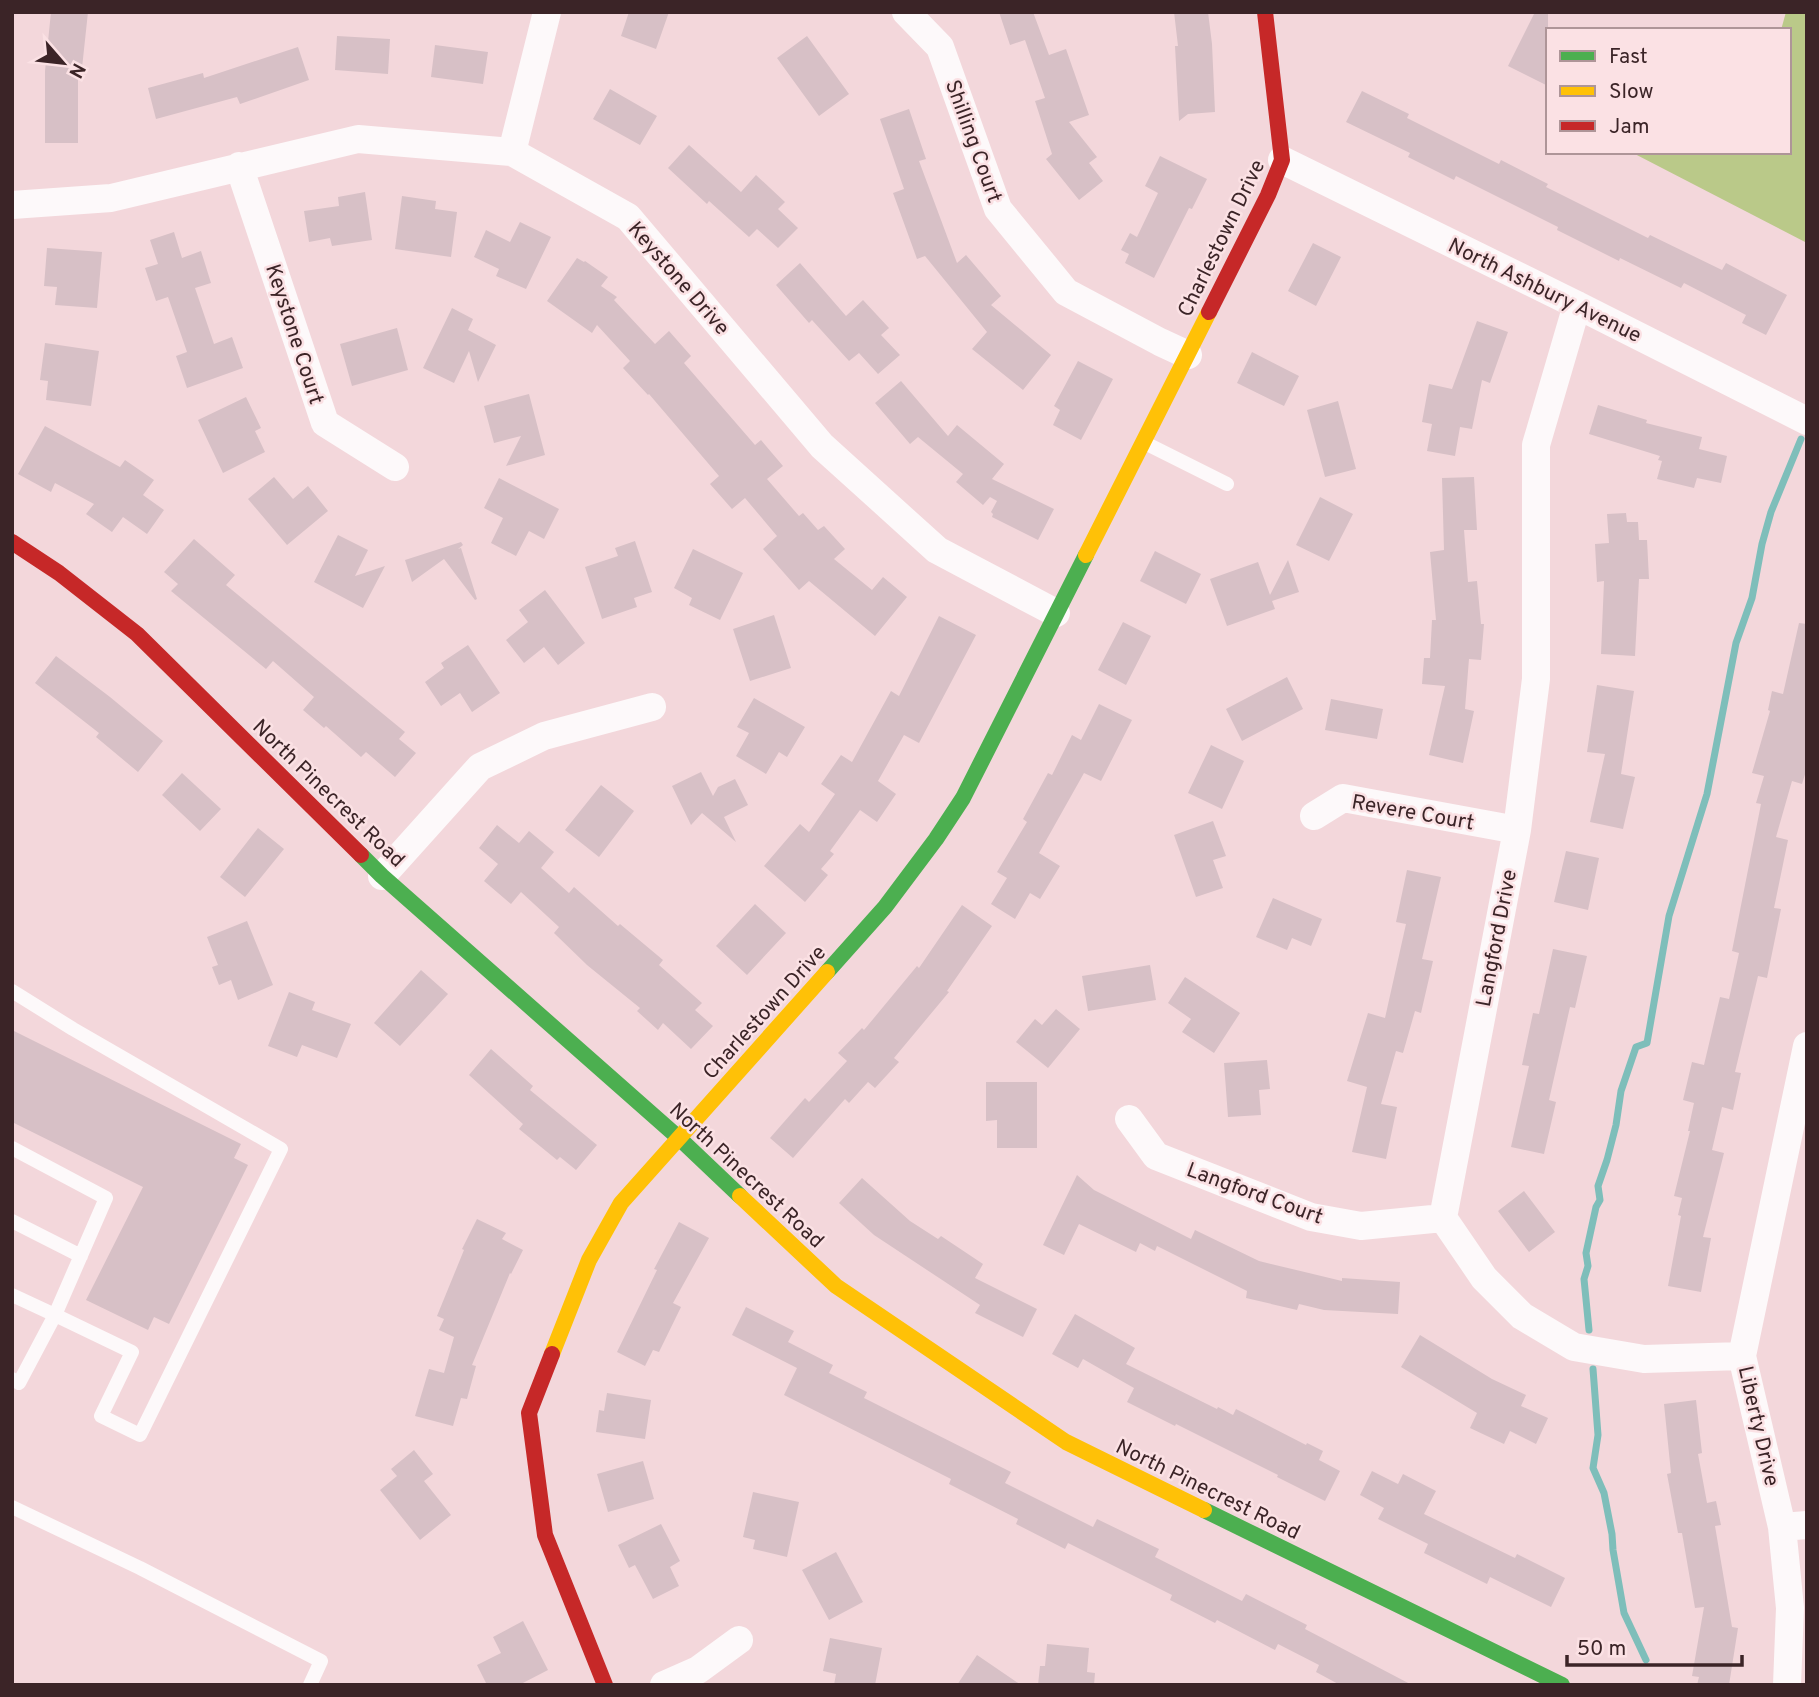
<svg xmlns="http://www.w3.org/2000/svg" width="1819" height="1697" viewBox="0 0 1819 1697" font-family="Overpass,sans-serif">
  <rect width="100%" height="100%" fill="#f3d7db"/>
  <path fill="#bac989" d="M 1786,12 L 1807,12 L 1807,243 L 1631,152 L 1789,152 L 1789,30 L 1781,30 Z"/>
  <g fill="none" stroke-linecap="round" stroke-linejoin="round">
    <path stroke="#7ebeba" stroke-width="7" d="M 1589,1330 L 1584,1279 L 1588,1266 L 1586,1253 L 1596,1207 L 1600,1200 L 1598,1186 L 1607,1160 L 1616,1125 L 1621,1091 L 1636,1047 L 1647,1043 L 1669,916 L 1707,794 L 1736,643 L 1752,598 L 1762,544 L 1771,512 L 1801,439
      M 1593,1369 L 1598,1435 L 1593,1468 L 1604,1493 L 1612,1534 L 1613,1550 L 1624,1613 L 1646,1660"/>
  </g>
  <path fill="#d7c0c6" d="M 51,12 L 88,12 L 82,68 L 78,67 L 78,143 L 45,143 L 45,71 Z
    M 629,12 L 669,12 L 656,49 L 621,36 Z
    M 999,12 L 1033,12 L 1049,55 L 1066,49 L 1089,115 L 1069,122 L 1097,157 L 1089,163 L 1103,181 L 1079,200 L 1046,159 L 1052,154 L 1035,101 L 1045,98 L 1025,40 L 1010,45 Z
    M 1174,12 L 1208,12 L 1212,44 L 1215,112 L 1188,114 L 1179,121 L 1175,46 L 1178,46 Z
    M 1535,12 L 1548,12 L 1548,86 L 1508,66 Z
    M 337,36 L 390,39 L 388,74 L 335,70 Z
    M 807,36 L 849,94 L 819,116 L 777,58 Z
    M 435,45 L 488,52 L 483,84 L 431,77 Z
    M 298,47 L 309,80 L 240,104 L 237,97 L 156,119 L 148,88 L 203,73 L 204,78 Z
    M 610,89 L 657,116 L 640,145 L 593,119 Z
    M 1362,91 L 1409,114 L 1407,118 L 1499,164 L 1501,160 L 1548,184 L 1546,187 L 1648,238 L 1650,235 L 1722,270 L 1726,263 L 1787,295 L 1766,335 L 1742,323 L 1746,315 L 1684,283 L 1681,288 L 1620,258 L 1619,261 L 1557,230 L 1558,227 L 1456,176 L 1454,180 L 1408,157 L 1410,153 L 1346,122 Z
    M 909,109 L 926,159 L 919,161 L 957,263 L 966,255 L 1001,296 L 991,305 L 1051,355 L 1023,390 L 972,349 L 987,332 L 925,256 L 917,259 L 893,193 L 904,189 L 880,119 Z
    M 689,145 L 741,192 L 756,175 L 785,202 L 778,209 L 798,228 L 778,248 L 757,229 L 749,237 L 709,201 L 707,204 L 668,168 Z
    M 1160,156 L 1207,179 L 1192,209 L 1189,208 L 1154,278 L 1125,263 L 1129,254 L 1121,250 L 1130,233 L 1137,237 L 1158,193 L 1145,186 Z
    M 365,192 L 372,240 L 332,246 L 330,238 L 309,242 L 304,211 L 339,206 L 338,197 Z
    M 402,196 L 436,201 L 435,209 L 457,212 L 451,257 L 395,249 Z
    M 520,222 L 551,237 L 526,289 L 496,276 L 499,269 L 474,257 L 486,230 L 510,242 Z
    M 174,232 L 182,258 L 201,251 L 211,283 L 195,288 L 214,344 L 232,337 L 243,368 L 187,388 L 176,356 L 187,352 L 168,297 L 156,301 L 145,268 L 158,264 L 150,240 Z
    M 1313,243 L 1341,257 L 1316,306 L 1288,291 Z
    M 47,248 L 102,252 L 97,308 L 55,305 L 57,287 L 44,286 Z
    M 577,258 L 584,262 L 585,261 L 608,277 L 601,286 L 617,297 L 614,300 L 655,344 L 669,331 L 691,356 L 684,363 L 755,445 L 761,440 L 783,466 L 767,479 L 799,516 L 803,513 L 818,530 L 824,526 L 845,549 L 834,559 L 872,590 L 883,577 L 907,597 L 875,636 L 809,581 L 799,590 L 763,549 L 777,536 L 745,498 L 732,509 L 710,484 L 719,476 L 649,394 L 648,395 L 623,368 L 630,361 L 597,325 L 592,333 L 547,301 Z
    M 800,263 L 846,316 L 863,300 L 889,328 L 881,335 L 900,355 L 878,374 L 859,353 L 849,361 L 812,320 L 809,323 L 776,285 Z
    M 452,308 L 473,319 L 468,330 L 496,345 L 478,382 L 469,351 L 454,383 L 423,368 Z
    M 1477,321 L 1508,332 L 1490,383 L 1482,380 L 1472,429 L 1460,427 L 1455,456 L 1427,451 L 1432,424 L 1422,422 L 1429,384 L 1452,389 Z
    M 397,328 L 408,370 L 352,386 L 340,344 Z
    M 45,343 L 99,351 L 91,406 L 46,400 L 48,381 L 40,380 Z
    M 1252,352 L 1299,376 L 1284,406 L 1237,383 Z
    M 1078,361 L 1113,379 L 1081,440 L 1053,425 L 1060,410 L 1054,406 Z
    M 901,381 L 948,436 L 957,425 L 1004,464 L 992,479 L 1054,509 L 1038,540 L 992,517 L 993,514 L 991,512 L 997,501 L 990,497 L 983,505 L 956,482 L 963,474 L 918,437 L 910,444 L 875,403 Z
    M 529,394 L 545,455 L 506,466 L 521,436 L 494,443 L 484,406 Z
    M 246,397 L 261,428 L 255,431 L 265,452 L 223,473 L 198,420 Z
    M 1338,401 L 1356,469 L 1325,477 L 1307,410 Z
    M 1598,405 L 1647,420 L 1646,423 L 1702,437 L 1699,449 L 1727,456 L 1721,483 L 1697,478 L 1694,488 L 1657,479 L 1662,461 L 1658,460 L 1660,456 L 1589,434 Z
    M 45,426 L 120,467 L 125,460 L 154,480 L 143,495 L 164,510 L 147,534 L 123,517 L 112,532 L 86,514 L 94,504 L 55,483 L 51,492 L 18,474 Z
    M 274,477 L 293,499 L 308,486 L 328,511 L 287,545 L 248,499 Z
    M 1474,477 L 1477,530 L 1464,530 L 1468,582 L 1477,581 L 1481,624 L 1484,624 L 1481,660 L 1469,659 L 1465,709 L 1474,711 L 1463,763 L 1429,755 L 1445,686 L 1422,684 L 1424,658 L 1430,658 L 1432,620 L 1436,620 L 1430,552 L 1444,550 L 1442,478 Z
    M 499,478 L 559,509 L 544,539 L 529,531 L 516,556 L 491,543 L 503,518 L 484,508 Z
    M 1320,497 L 1353,514 L 1329,561 L 1296,545 Z
    M 1626,513 L 1627,522 L 1638,522 L 1639,540 L 1647,540 L 1649,579 L 1639,579 L 1635,656 L 1601,654 L 1604,581 L 1597,582 L 1595,544 L 1609,543 L 1607,514 Z
    M 338,535 L 368,550 L 355,576 L 385,566 L 363,608 L 314,582 Z
    M 194,539 L 235,575 L 226,585 L 405,732 L 399,739 L 416,753 L 395,777 L 366,752 L 361,757 L 326,726 L 324,728 L 303,710 L 314,697 L 273,661 L 266,669 L 171,591 L 178,584 L 164,572 Z
    M 635,541 L 652,592 L 634,598 L 637,607 L 602,619 L 585,567 L 618,556 L 615,548 Z
    M 461,542 L 463,545 L 458,549 L 461,548 L 477,599 L 475,600 L 444,559 L 412,582 L 405,560 Z
    M 693,549 L 743,573 L 720,620 L 689,605 L 692,598 L 674,588 Z
    M 1155,551 L 1201,574 L 1186,604 L 1140,581 Z
    M 1288,560 L 1299,592 L 1272,601 L 1275,609 L 1227,626 L 1210,579 L 1258,562 L 1270,595 Z
    M 545,590 L 585,643 L 558,665 L 544,647 L 524,663 L 506,640 L 528,622 L 519,610 Z
    M 774,615 L 791,668 L 750,681 L 733,629 Z
    M 939,616 L 976,635 L 919,743 L 904,735 L 878,781 L 896,794 L 877,822 L 860,810 L 830,851 L 834,854 L 821,869 L 828,875 L 805,902 L 764,866 L 800,824 L 809,832 L 835,794 L 821,784 L 841,755 L 852,762 L 891,691 L 899,696 Z
    M 1123,622 L 1151,636 L 1126,685 L 1098,670 Z
    M 1799,623 L 1807,624 L 1807,768 L 1802,784 L 1792,781 L 1776,837 L 1788,840 L 1774,908 L 1781,909 L 1767,978 L 1758,976 L 1735,1072 L 1741,1073 L 1733,1110 L 1722,1107 L 1712,1150 L 1724,1153 L 1703,1237 L 1711,1238 L 1701,1292 L 1668,1286 L 1681,1216 L 1678,1215 L 1682,1198 L 1674,1196 L 1690,1131 L 1688,1131 L 1694,1103 L 1683,1100 L 1692,1062 L 1704,1065 L 1720,997 L 1729,999 L 1739,953 L 1732,951 L 1761,804 L 1756,803 L 1764,776 L 1752,773 L 1770,711 L 1768,710 L 1772,691 L 1783,694 Z
    M 468,645 L 500,693 L 472,712 L 460,693 L 441,706 L 425,682 L 444,668 L 441,663 Z
    M 56,656 L 110,697 L 163,741 L 138,772 L 96,737 L 99,733 L 35,683 Z
    M 1287,677 L 1303,709 L 1242,741 L 1226,709 Z
    M 1597,685 L 1634,691 L 1621,774 L 1635,777 L 1623,829 L 1590,822 L 1605,754 L 1587,752 Z
    M 754,698 L 805,727 L 787,757 L 779,752 L 766,774 L 736,756 L 749,733 L 737,727 Z
    M 1331,699 L 1383,709 L 1377,739 L 1325,730 Z
    M 1099,704 L 1132,720 L 1101,781 L 1084,773 L 1039,853 L 1060,866 L 1040,899 L 1030,893 L 1015,919 L 991,904 L 1007,878 L 997,872 L 1027,822 L 1023,819 L 1048,773 L 1052,775 L 1072,735 L 1081,740 Z
    M 1211,745 L 1244,761 L 1222,809 L 1188,793 Z
    M 701,772 L 713,796 L 718,787 L 735,779 L 748,805 L 724,817 L 736,842 L 702,813 L 691,825 L 672,786 Z
    M 182,773 L 221,809 L 200,831 L 162,795 Z
    M 601,785 L 634,811 L 599,857 L 565,830 Z
    M 1213,821 L 1226,856 L 1213,860 L 1223,888 L 1196,897 L 1174,835 Z
    M 497,825 L 519,843 L 529,831 L 554,852 L 541,868 L 569,893 L 574,887 L 618,926 L 620,924 L 663,960 L 659,965 L 702,1003 L 695,1010 L 713,1026 L 691,1049 L 663,1023 L 658,1030 L 637,1011 L 640,1008 L 587,965 L 554,933 L 559,927 L 521,892 L 511,904 L 484,881 L 498,864 L 479,848 Z
    M 258,828 L 284,849 L 245,897 L 220,877 Z
    M 1566,851 L 1599,858 L 1588,910 L 1554,902 Z
    M 1407,870 L 1441,877 L 1422,959 L 1433,961 L 1421,1013 L 1415,1011 L 1403,1053 L 1396,1051 L 1381,1104 L 1397,1107 L 1386,1159 L 1352,1152 L 1367,1087 L 1347,1081 L 1368,1013 L 1385,1018 L 1406,924 L 1396,922 Z
    M 1273,898 L 1322,919 L 1311,946 L 1292,938 L 1287,950 L 1256,937 Z
    M 755,904 L 786,933 L 747,975 L 716,946 Z
    M 962,905 L 992,926 L 947,991 L 949,992 L 894,1058 L 899,1062 L 875,1088 L 868,1082 L 849,1103 L 845,1099 L 793,1158 L 770,1138 L 805,1098 L 809,1102 L 847,1061 L 838,1053 L 862,1028 L 864,1030 L 917,966 L 919,968 Z
    M 247,921 L 273,985 L 238,1000 L 231,980 L 219,985 L 212,967 L 218,965 L 207,937 Z
    M 1553,949 L 1587,956 L 1575,1008 L 1570,1007 L 1549,1100 L 1556,1102 L 1544,1154 L 1511,1147 L 1529,1066 L 1522,1065 L 1533,1013 L 1539,1014 Z
    M 1150,965 L 1156,1000 L 1088,1011 L 1082,976 Z
    M 421,970 L 448,994 L 400,1046 L 374,1023 Z
    M 1185,977 L 1240,1013 L 1214,1053 L 1182,1032 L 1191,1019 L 1168,1003 Z
    M 289,992 L 315,1002 L 312,1010 L 351,1024 L 337,1058 L 302,1045 L 297,1057 L 268,1046 Z
    M 1056,1009 L 1080,1029 L 1048,1068 L 1016,1042 L 1035,1019 L 1042,1025 Z
    M 12,1030 L 241,1144 L 234,1158 L 248,1165 L 169,1324 L 154,1317 L 148,1330 L 86,1300 L 143,1187 L 12,1122 Z
    M 491,1049 L 533,1086 L 530,1090 L 597,1145 L 576,1170 L 560,1157 L 557,1160 L 519,1129 L 523,1124 L 469,1075 Z
    M 1267,1060 L 1270,1089 L 1259,1090 L 1261,1115 L 1228,1117 L 1224,1063 Z
    M 986,1082 L 1037,1082 L 1037,1148 L 997,1148 L 997,1120 L 986,1121 Z
    M 1077,1175 L 1094,1190 L 1191,1239 L 1195,1230 L 1259,1261 L 1342,1281 L 1342,1278 L 1400,1282 L 1398,1314 L 1324,1310 L 1299,1304 L 1297,1310 L 1246,1298 L 1247,1291 L 1157,1246 L 1155,1251 L 1140,1243 L 1136,1252 L 1079,1224 L 1064,1255 L 1043,1245 Z
    M 862,1178 L 910,1221 L 938,1239 L 941,1236 L 983,1264 L 975,1278 L 1037,1309 L 1023,1337 L 975,1313 L 980,1305 L 874,1235 L 839,1203 Z
    M 1524,1191 L 1555,1232 L 1529,1252 L 1498,1211 Z
    M 477,1219 L 506,1233 L 502,1239 L 523,1250 L 511,1274 L 510,1273 L 472,1365 L 476,1366 L 467,1399 L 461,1398 L 453,1426 L 415,1416 L 429,1369 L 444,1373 L 454,1337 L 439,1330 L 444,1319 L 437,1316 L 464,1250 L 462,1249 Z
    M 679,1222 L 709,1238 L 673,1303 L 681,1307 L 659,1352 L 653,1350 L 645,1366 L 617,1352 L 657,1270 L 654,1269 Z
    M 746,1307 L 794,1331 L 788,1342 L 833,1365 L 829,1373 L 867,1392 L 864,1398 L 1011,1472 L 1005,1483 L 1093,1527 L 1097,1519 L 1159,1549 L 1155,1557 L 1242,1601 L 1246,1594 L 1307,1625 L 1305,1629 L 1412,1685 L 1340,1685 L 1316,1672 L 1319,1665 L 1278,1644 L 1275,1650 L 1217,1620 L 1215,1623 L 1170,1600 L 1172,1595 L 1068,1543 L 1065,1549 L 1016,1524 L 1018,1519 L 949,1484 L 951,1479 L 784,1395 L 797,1368 L 732,1335 Z
    M 1075,1314 L 1135,1348 L 1126,1364 L 1217,1409 L 1218,1407 L 1233,1415 L 1236,1409 L 1306,1445 L 1307,1443 L 1323,1451 L 1319,1460 L 1340,1471 L 1325,1501 L 1277,1477 L 1278,1475 L 1176,1424 L 1175,1426 L 1127,1402 L 1134,1388 L 1083,1359 L 1078,1368 L 1052,1354 Z
    M 1420,1335 L 1492,1379 L 1526,1395 L 1521,1406 L 1548,1418 L 1536,1444 L 1510,1431 L 1504,1444 L 1470,1428 L 1477,1413 L 1401,1367 Z
    M 607,1393 L 651,1400 L 645,1439 L 596,1432 L 599,1410 L 604,1411 Z
    M 1696,1400 L 1702,1453 L 1698,1454 L 1707,1503 L 1716,1501 L 1721,1525 L 1715,1526 L 1732,1627 L 1738,1628 L 1729,1685 L 1697,1685 L 1699,1677 L 1692,1676 L 1704,1607 L 1695,1608 L 1682,1533 L 1678,1533 L 1667,1474 L 1671,1473 L 1664,1404 Z
    M 414,1450 L 433,1474 L 424,1481 L 451,1515 L 420,1540 L 380,1490 L 397,1476 L 391,1469 Z
    M 643,1461 L 654,1499 L 608,1512 L 597,1474 Z
    M 1372,1471 L 1398,1484 L 1403,1474 L 1436,1491 L 1424,1514 L 1515,1558 L 1517,1554 L 1565,1578 L 1551,1607 L 1490,1577 L 1487,1584 L 1424,1553 L 1428,1544 L 1378,1519 L 1384,1508 L 1360,1495 Z
    M 753,1492 L 799,1502 L 787,1557 L 753,1549 L 755,1540 L 743,1537 Z
    M 661,1524 L 680,1561 L 670,1567 L 679,1586 L 653,1599 L 635,1565 L 629,1568 L 618,1545 Z
    M 836,1552 L 863,1602 L 829,1620 L 802,1570 Z
    M 523,1621 L 548,1670 L 519,1685 L 487,1685 L 477,1665 L 501,1653 L 493,1637 Z
    M 830,1638 L 882,1648 L 875,1685 L 834,1685 L 836,1674 L 823,1671 Z
    M 1047,1644 L 1089,1648 L 1087,1672 L 1095,1673 L 1094,1685 L 1038,1685 L 1040,1666 L 1045,1666 Z
    M 977,1655 L 1021,1685 L 957,1685 Z"/>
  <g fill="none" stroke-linecap="round" stroke-linejoin="round">
    <path stroke="#fdf9fa" stroke-width="14" d="M 1145,443 L 1227,484
      M 12,991 L 73,1029 L 281,1149 L 140,1435 L 101,1416 L 132,1352 L 55,1315 L 19,1383 L 12,1379
      M 12,1148 L 106,1198 L 55,1315 L 12,1295
      M 12,1221 L 81,1256
      M 12,1507 L 140,1568 L 321,1661 L 310,1685"/>
    <path stroke="#fdf9fa" stroke-width="28" d="M 906,12 L 940,47 L 998,209 L 1066,292 L 1160,342 L 1188,355
      M 512,152 L 547,12
      M 1282,160 L 1577,305 L 1807,421
      M 239,166 L 325,423 L 395,467
      M 12,205 L 111,198 L 358,139 L 512,152 L 628,217 L 822,446 L 937,550 L 1056,613
      M 1577,305 L 1536,445 L 1536,679 L 1517,830 L 1443,1218 L 1484,1278 L 1522,1316 L 1574,1347 L 1644,1359 L 1742,1356
      M 1314,816 L 1343,798 L 1517,830
      M 382,876 L 480,767 L 544,736 L 652,707
      M 1129,1119 L 1156,1156 L 1311,1217 L 1361,1226 L 1443,1218
      M 1782,1527 L 1807,1525
      M 664,1685 L 698,1670 L 739,1640
      M 1787,1685 L 1790,1608 L 1782,1527 L 1742,1356 L 1807,1046"/>
    <path stroke="#4caf50" stroke-width="16" d="M 361,855 L 382,876 L 680,1139 L 740,1196
      M 827,972 L 885,907 L 936,839 L 963,798 L 1086,555
      M 1204,1510 L 1562,1685"/>
    <path stroke="#ffc107" stroke-width="16" d="M 1086,555 L 1209,312
      M 740,1196 L 836,1286 L 1066,1442 L 1204,1510
      M 552,1354 L 589,1260 L 621,1203 L 827,972"/>
    <path stroke="#c62828" stroke-width="16" d="M 1209,312 L 1268,195 L 1282,160 L 1265,12
      M 12,542 L 59,573 L 137,634 L 361,855
      M 552,1354 L 529,1413 L 545,1535 L 605,1685"/>
  </g>
  <g text-anchor="middle" stroke-width="5" stroke-linejoin="round" paint-order="stroke">
    <g font-size="21" fill="#3b2427" stroke="#fbe1e4">
      <text transform="translate(974 141) rotate(70)" y="7">Shilling Court</text>
      <text transform="translate(1221 238) rotate(-64)" y="7">Charlestown Drive</text>
      <text transform="translate(679 278) rotate(49)" y="7">Keystone Drive</text>
      <text transform="translate(1545 290) rotate(26)" y="7">North Ashbury Avenue</text>
      <text transform="translate(295 334) rotate(72)" y="7">Keystone Court</text>
      <text transform="translate(329 793) rotate(44)" y="7">North Pinecrest Road</text>
      <text transform="translate(1413 812) rotate(10)" y="7">Revere Court</text>
      <text transform="translate(1496 938) rotate(-79)" y="7">Langford Drive</text>
      <text transform="translate(764 1012) rotate(-48)" y="7">Charlestown Drive</text>
      <text transform="translate(747 1175) rotate(43)" y="7">North Pinecrest Road</text>
      <text transform="translate(1255 1193) rotate(20)" y="7">Langford Court</text>
      <text transform="translate(1759 1426) rotate(77)" y="7">Liberty Drive</text>
      <text transform="translate(1208 1489) rotate(26)" y="7">North Pinecrest Road</text>
    </g>
  </g>
  <rect width="1819" height="1697" fill="none" stroke="#3b2427" stroke-width="28"/>
  <rect x="1546" y="28" width="245" height="126" fill="#fbe1e4" stroke="#ae9598" stroke-width="2"/>
  <rect x="1560" y="51" width="35" height="10" fill="#4caf50" stroke="#ae9598" stroke-width="2"/>
  <text x="1609" y="63" font-size="21" fill="#3b2427">Fast</text>
  <rect x="1560" y="86" width="35" height="10" fill="#ffc107" stroke="#ae9598" stroke-width="2"/>
  <text x="1609" y="98" font-size="21" fill="#3b2427">Slow</text>
  <rect x="1560" y="121" width="35" height="10" fill="#c62828" stroke="#ae9598" stroke-width="2"/>
  <text x="1609" y="133" font-size="21" fill="#3b2427">Jam</text>
  <g transform="translate(63 63) rotate(118)" stroke="#fbe1e4" stroke-width="5" paint-order="stroke">
  <path d="M0-5L12 26L0 18L-12 26Z" fill="#3b2427"/>
  <text y="-10" font-size="19" font-weight="bold" text-anchor="middle" fill="#3b2427">N</text>
  </g>
  <path d="M1567 1655v10h175v-10" fill="none" stroke="#3b2427" stroke-width="3.5"/>
  <text x="1577" y="1655" font-size="21" fill="#3b2427" stroke="#fbe1e4" stroke-width="5" paint-order="stroke">50 m</text>
</svg>
